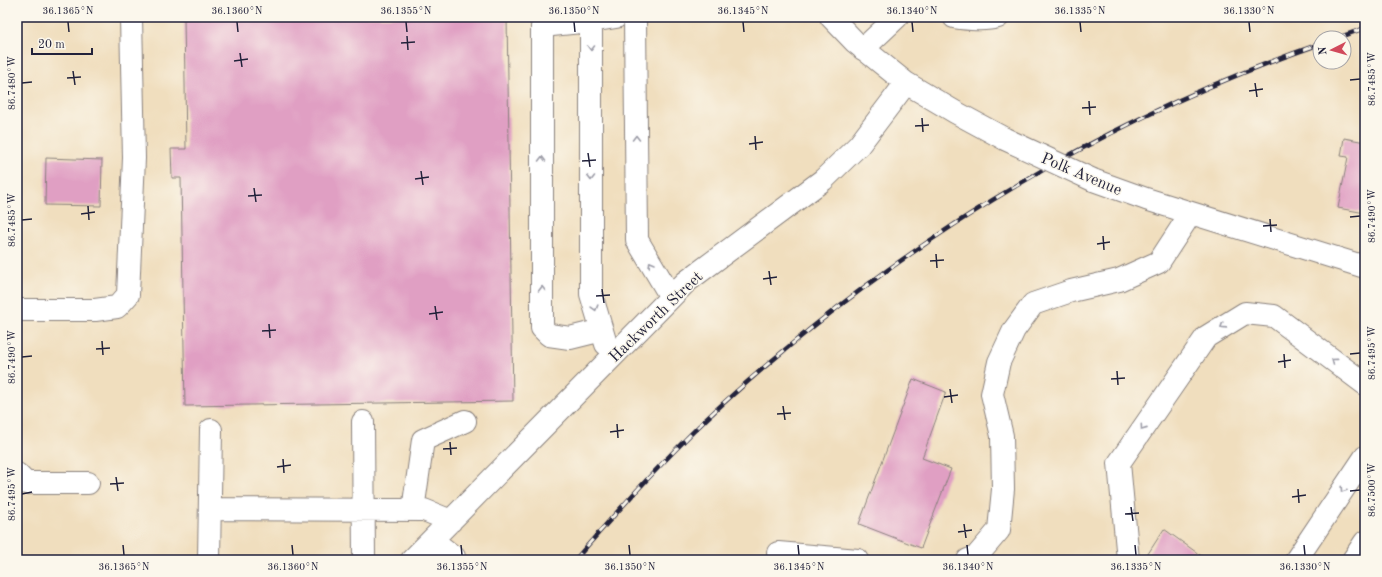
<svg xmlns="http://www.w3.org/2000/svg" width="1382" height="577" viewBox="0 0 1382 577" font-family="'Old Standard TT',serif">
  <rect width="100%" height="100%" fill="#fbf7ec"/>
  <filter id="ink" filterUnits="userSpaceOnUse"><feTurbulence type="fractalNoise" baseFrequency=".025" numOctaves="2"/><feDisplacementMap in="SourceGraphic" scale="8" xChannelSelector="R" yChannelSelector="G"/><feConvolveMatrix kernelMatrix="1 2 1 2 8 2 1 2 1" color-interpolation-filters="sRGB"/></filter>
  <filter id="wash" filterUnits="userSpaceOnUse"><feTurbulence type="fractalNoise" baseFrequency=".012" numOctaves="4" result="noise"/><feDisplacementMap in="SourceGraphic" scale="16" xChannelSelector="R" yChannelSelector="G"/><feGaussianBlur stdDeviation="0.9" result="paint"/><feColorMatrix in="noise" values="0 0 0 0 0 0 0 0 0 0 0 0 0 0 0 0 0 1.4 0 .05"/><feComposite in="paint" operator="in"/></filter>
  <g filter="url(#wash)">
    <rect width="100%" height="100%" fill="#f0debe"/>
    <g id="blocks">
      <path fill="#e09fc3" d="M 184,17 L 507,17 L 513,401 L 185,406 L 181,178 L 172,178 L 171,149 L 186,149 Z
        M 1344,138 L 1365,142 L 1365,213 L 1338,208 L 1348,157 L 1341,156 Z
        M 46,158 L 102,160 L 101,206 L 45,205 Z
        M 913,379 L 946,392 L 922,458 L 951,469 L 921,548 L 859,524 Z
        M 1164,529 L 1207,560 L 1144,560 Z"/>
    </g>
  </g>
  <g filter="url(#ink)">
    <use href="#blocks" fill-opacity="0" stroke="#89807c" stroke-width="1"/>
    <g fill="none" stroke-linecap="round" stroke-linejoin="round">
      <defs>
        <path id="minor" d="M 591,17 L 591,21 L 542,26 L 542,328 L 549,335 L 570,338 L 602,330
          M 635,17 L 637,240 L 671,297
          M 831,17 L 855,42 L 906,83 L 955,112 L 1005,139
          M 954,17 C 968,19 984,21 998,17
          M 863,49 L 897,17
          M 1093,180 L 1146,199 L 1365,267
          M 17,310 L 95,310 L 117,307 L 128,295 L 134,158 L 131,17
          M 606,344 L 591,294 L 591,21 L 616,17
          M 363,422 L 364,560
          M 17,474 L 26,483 L 88,483
          M 210,509 L 424,510 L 451,521
          M 413,510 L 423,440 L 465,421
          M 432,540 L 454,557 L 454,560
          M 778,553 L 858,560
          M 209,560 L 211,430
          M 412,560 L 686,282 L 823,180 L 859,145 L 906,83
          M 968,560 L 976,557 L 999,530 L 1003,489 L 1002,436 L 992,394 L 999,362 L 1014,330 L 1033,304 L 1071,291 L 1119,280 L 1159,262 L 1191,213
          M 1128,560 L 1119,463 L 1206,337 L 1245,313 L 1274,316 L 1365,384
          M 1296,560 L 1365,457
          M 1353,560 L 1365,542"/>
      </defs>
      <use href="#minor" stroke="#89807c" stroke-width="24"/>
      <use href="#minor" stroke="#fff" stroke-width="22"/>
      <defs>
        <path id="rail" d="M 1337,38 L 1365,28
          M 575,560 C 612,517 650,475 690,435 C 729,396 772,360 815,325 C 966,205 1137,107 1320,44"/>
      </defs>
      <use href="#rail" stroke="#22223b" stroke-width="4.5"/>
      <use href="#rail" stroke="#fbf7ec" stroke-width="3" stroke-dasharray="9" stroke-linecap="butt"/>
      <defs>
        <path id="minor-bridge" d="M 1005,139 L 1093,180"/>
      </defs>
      <use href="#minor-bridge" stroke="#89807c" stroke-width="24" stroke-linecap="butt"/>
      <use href="#minor-bridge" stroke="#fff" stroke-width="22"/>
    </g>
    <defs><path id="oneway-chevron" d="M-2-3.5L2.5 0L-2 3.5" fill="none" stroke-width="1.6" stroke-linecap="round" stroke-linejoin="round"/></defs>
    <g stroke="#9c9ca7">
      <use href="#oneway-chevron" transform="translate(591 48) rotate(90)"/>
      <use href="#oneway-chevron" transform="translate(636 138) rotate(-90)"/>
      <use href="#oneway-chevron" transform="translate(542 159) rotate(-90)"/>
      <use href="#oneway-chevron" transform="translate(591 178) rotate(90)"/>
      <use href="#oneway-chevron" transform="translate(651 264) rotate(-121)"/>
      <use href="#oneway-chevron" transform="translate(542 289) rotate(-90)"/>
      <use href="#oneway-chevron" transform="translate(595 308) rotate(74)"/>
      <use href="#oneway-chevron" transform="translate(1223 326) rotate(148)"/>
      <use href="#oneway-chevron" transform="translate(1334 361) rotate(-143)"/>
      <use href="#oneway-chevron" transform="translate(1143 428) rotate(125)"/>
      <use href="#oneway-chevron" transform="translate(1343 490) rotate(124)"/>
    </g>
  </g>
  <path fill="none" stroke="#22223b" stroke-width="1.5" d="M 68,22 L 69,32M 237,22 L 238,32M 406,22 L 407,32M 574,22 L 575,32M 743,22 L 744,32M 912,22 L 913,32M 1080,22 L 1081,32M 1249,22 L 1250,32M 407,36 L 408,50M 401,43 L 415,42M 240,53 L 242,67M 234,61 L 248,59M 73,71 L 75,85M 67,78 L 81,77M 1350,80 L 1360,79M 22,83 L 32,82M 1255,83 L 1257,97M 1249,91 L 1263,89M 1089,101 L 1090,115M 1082,108 L 1096,107M 922,118 L 923,132M 915,126 L 929,125M 755,136 L 756,150M 749,144 L 763,142M 588,153 L 590,167M 582,161 L 596,160M 421,171 L 423,185M 415,179 L 429,177M 254,188 L 256,202M 248,196 L 262,195M 88,206 L 89,220M 81,214 L 95,212M 1350,217 L 1360,216M 1270,219 L 1271,232M 22,220 L 32,219M 1263,226 L 1277,225M 1103,236 L 1104,250M 1097,244 L 1110,242M 936,254 L 937,268M 930,261 L 944,260M 769,271 L 771,285M 763,279 L 777,277M 602,289 L 604,303M 596,296 L 610,295M 435,306 L 437,320M 429,314 L 443,312M 269,324 L 270,338M 262,331 L 276,330M 102,341 L 103,355M 96,349 L 110,348M 1284,354 L 1285,368M 1350,354 L 1360,353M 22,357 L 32,356M 1278,362 L 1291,360M 1117,371 L 1118,385M 1111,379 L 1125,378M 950,389 L 952,403M 944,397 L 958,395M 783,406 L 785,420M 777,414 L 791,413M 617,424 L 618,438M 610,432 L 624,430M 450,442 L 451,455M 443,449 L 457,448M 283,459 L 284,473M 277,467 L 291,465M 116,477 L 118,491M 110,484 L 124,483M 1298,489 L 1299,503M 1350,491 L 1360,490M 22,494 L 32,492M 1292,497 L 1306,495M 1131,507 L 1133,521M 1125,514 L 1139,513M 964,524 L 966,538M 958,532 L 972,530M 123,545 L 124,555M 292,545 L 293,555M 461,545 L 462,555M 629,545 L 630,555M 798,545 L 799,555M 967,545 L 968,555M 1135,545 L 1136,555M 1304,545 L 1305,555"/>
  <g text-anchor="middle" stroke-width="3" stroke-linejoin="round" paint-order="stroke">
    <g font-size="16" fill="#22223b" stroke="#fbf7ec">
      <text transform="translate(1082 173) rotate(23)" y="6">Polk Avenue</text>
      <text transform="translate(655 316) rotate(-44)" y="6">Hackworth Street</text>
    </g>
  </g>
  <rect width="1382" height="577" fill="none" stroke="#fbf7ec" stroke-width="44"/>
  <g transform="translate(1332 50) rotate(264)"><circle r="19" fill="#fbf7ec" stroke="#a4a2a5"/>
  <path d="M0-3L7 15L0 10L-7 15Z" fill="#d1495b"/>
  <text y="-6" font-size="11" font-weight="bold" text-anchor="middle" fill="#22223b">N</text>
  </g>
  <path d="M32 48v6h60v-6" fill="none" stroke="#22223b" stroke-width="2"/>
  <text x="38" y="48" font-size="12" fill="#22223b" stroke="#fbf7ec" stroke-width="3" paint-order="stroke">20 m</text>
  <rect x="22" y="22" width="1338" height="533" fill="none" stroke="#22223b" stroke-width="1.5"/>
  <g font-size="10" text-anchor="middle" fill="#22223b">
    <text x="68" y="14">36.1365°N</text>
    <text x="237" y="14">36.1360°N</text>
    <text x="406" y="14">36.1355°N</text>
    <text x="574" y="14">36.1350°N</text>
    <text x="743" y="14">36.1345°N</text>
    <text x="912" y="14">36.1340°N</text>
    <text x="1080" y="14">36.1335°N</text>
    <text x="1249" y="14">36.1330°N</text>
    <text transform="translate(1371 79) rotate(-90)" y="4">86.7485°W</text>
    <text transform="translate(11 83) rotate(-90)" y="4">86.7480°W</text>
    <text transform="translate(1371 216) rotate(-90)" y="4">86.7490°W</text>
    <text transform="translate(11 220) rotate(-90)" y="4">86.7485°W</text>
    <text transform="translate(1371 353) rotate(-90)" y="4">86.7495°W</text>
    <text transform="translate(11 357) rotate(-90)" y="4">86.7490°W</text>
    <text transform="translate(1371 490) rotate(-90)" y="4">86.7500°W</text>
    <text transform="translate(11 494) rotate(-90)" y="4">86.7495°W</text>
    <text x="124" y="570">36.1365°N</text>
    <text x="293" y="570">36.1360°N</text>
    <text x="462" y="570">36.1355°N</text>
    <text x="630" y="570">36.1350°N</text>
    <text x="799" y="570">36.1345°N</text>
    <text x="968" y="570">36.1340°N</text>
    <text x="1136" y="570">36.1335°N</text>
    <text x="1305" y="570">36.1330°N</text>
  </g>
</svg>
